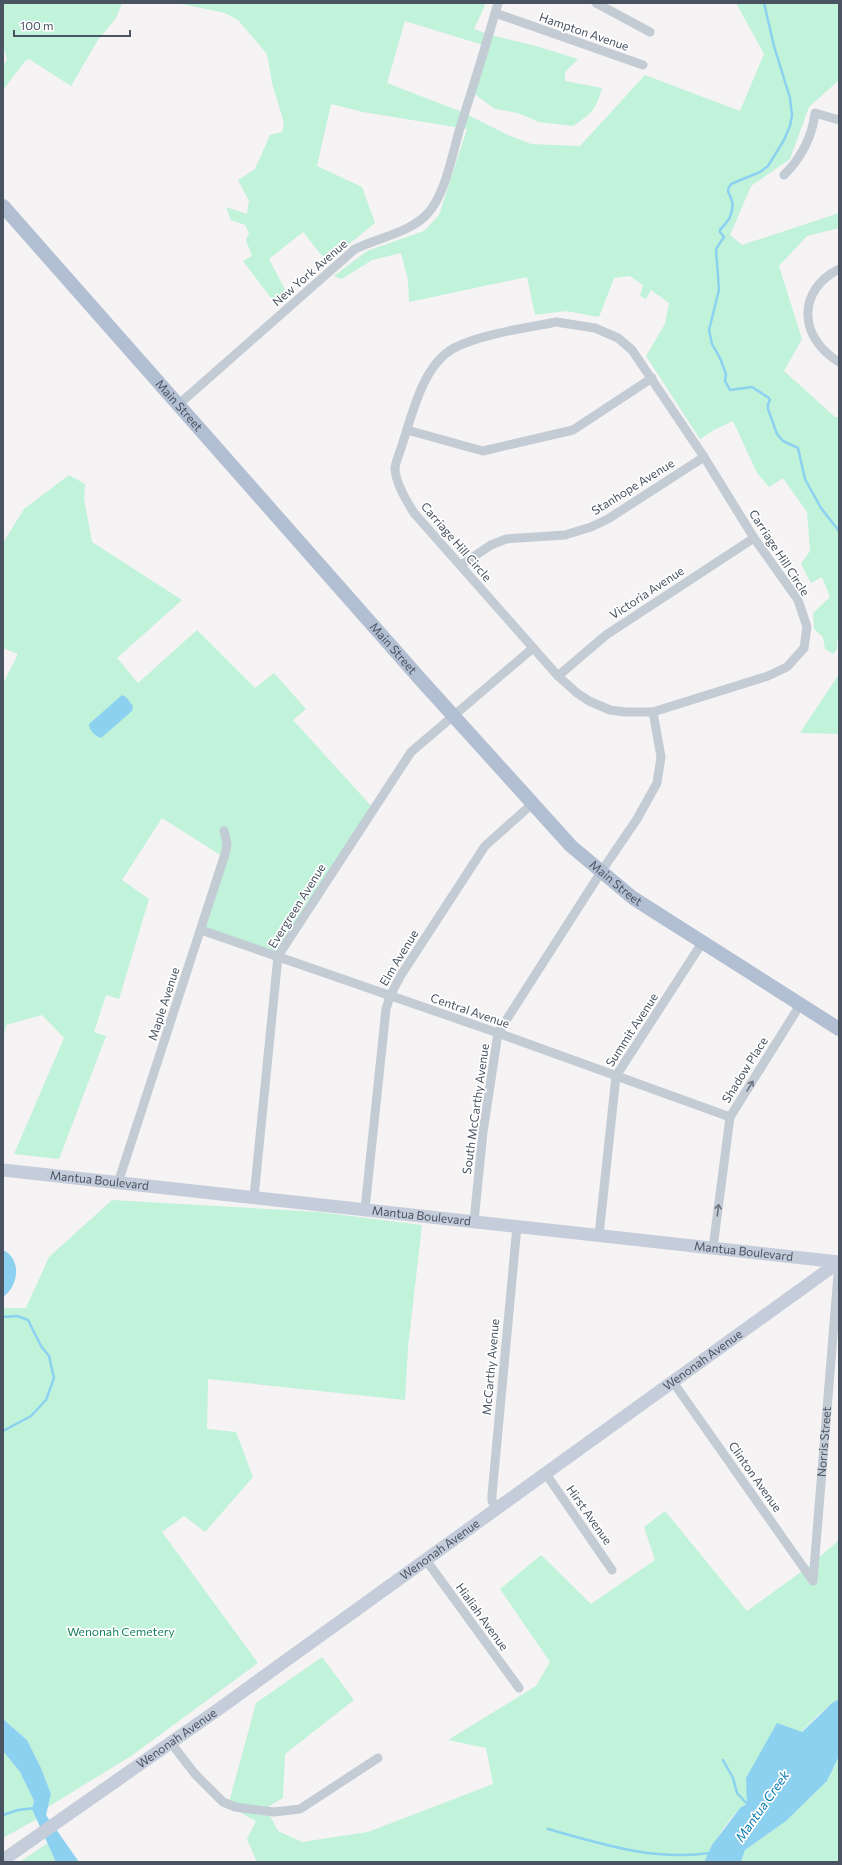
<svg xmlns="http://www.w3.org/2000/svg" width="842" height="1865" viewBox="0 0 842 1865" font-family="Commissioner,sans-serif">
  <rect width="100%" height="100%" fill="#f5f3f3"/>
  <path fill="#c1f2da" d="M 3,3 L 122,3 L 116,18 L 98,40 L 71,86 L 29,59 L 25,61 L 3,90 L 3,66 L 7,59 L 3,45 Z
    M 177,3 L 486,3 L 474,29 L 490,35 L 536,46 L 578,59 L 565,72 L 565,81 L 602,88 C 596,110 591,114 573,126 L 539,122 L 518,113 L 495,109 L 469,90 L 483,45 L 405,21 L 387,83 L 462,112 L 508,135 L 531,144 L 580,146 L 645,75 L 740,111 L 764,54 L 736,3 L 836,3 L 839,5 L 839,80 L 809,107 L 790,159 L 751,186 L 730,235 L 742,245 L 839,213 L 839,228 L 807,236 L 779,266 L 802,339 L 784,371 L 835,417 L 839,417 L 839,641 L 837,640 L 837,649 L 833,654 L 825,649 L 823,637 L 814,629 L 813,613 L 830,597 L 822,577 L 811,583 L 801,564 L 810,551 L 807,512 L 783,478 L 769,487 L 757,473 L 733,421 L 714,430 L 700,439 L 646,356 L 665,324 L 669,303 L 651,290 L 646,299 L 640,296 L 643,285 L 630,276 L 614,278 L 599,317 L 566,311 L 535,315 L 527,277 L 409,302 L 408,280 L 401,253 L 372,260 L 342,279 L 334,276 L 367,251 L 424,231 L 439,215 L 467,129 L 363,112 L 331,104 L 317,166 L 362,187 L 375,223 L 327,262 L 303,232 L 269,259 L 289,297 L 277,306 L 243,261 L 252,256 L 246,240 L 249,233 L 245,225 L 231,220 L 226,207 L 247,214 L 249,201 L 238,180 L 255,169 L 270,135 L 282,132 L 284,123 L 272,83 L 267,54 L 238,20 L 225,13 Z
    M 69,475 L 85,484 L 84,499 L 92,542 L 182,600 L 117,658 L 138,683 L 197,630 L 255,688 L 274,673 L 306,709 L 293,720 L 374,809 L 281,959 L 204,930 L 225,858 L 162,818 L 122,880 L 149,899 L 119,999 L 106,995 L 94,1032 L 106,1036 L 59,1159 L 14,1154 L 64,1038 L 42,1015 L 6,1025 L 3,1041 L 3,684 L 18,654 L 3,648 L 3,543 L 24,509 Z
    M 839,674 L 839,734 L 800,733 Z
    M 112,1200 L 319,1212 L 422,1225 L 408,1347 L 405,1400 L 208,1379 L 207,1429 L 236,1432 L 253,1477 L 205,1532 L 184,1516 L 162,1532 L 258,1663 L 131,1756 L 48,1807 L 51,1794 L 41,1768 L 27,1740 L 3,1719 L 3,1308 L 26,1308 L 49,1257 Z
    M 665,1511 L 747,1611 L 808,1567 L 839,1540 L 839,1699 C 809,1716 770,1771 747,1798 L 747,1804 C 730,1813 713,1845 704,1862 L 257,1862 L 247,1839 L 256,1821 L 228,1806 L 256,1703 L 322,1657 L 354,1700 L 285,1754 L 283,1798 L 266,1808 L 278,1831 L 302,1842 L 368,1832 L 493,1784 L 486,1748 L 448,1740 L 536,1686 L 550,1662 L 500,1589 L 541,1555 L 591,1604 L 655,1560 L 644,1527 Z
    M 3,1751 L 20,1772 L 34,1801 L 32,1809 L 37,1819 L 3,1838 Z
    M 839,1756 L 839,1862 L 741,1862 L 745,1850 L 786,1821 L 827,1781 Z
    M 49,1842 L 56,1862 L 20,1862 Z"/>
  <path fill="#8dd1f1" d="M 122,695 L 126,697 L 133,706 L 132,711 L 101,738 C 95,736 89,730 89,724 Z
    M 3,1250 C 22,1259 19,1286 3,1297 Z
    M 839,1699 L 839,1756 L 827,1781 L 786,1821 L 745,1850 L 741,1862 L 704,1862 L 712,1845 L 740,1808 L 747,1804 L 746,1778 L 777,1723 L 802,1732 L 832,1703 Z
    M 3,1719 L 27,1740 L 41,1768 L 51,1794 L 46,1815 L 79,1862 L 56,1862 L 32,1809 L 34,1801 L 20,1772 L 3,1751 Z"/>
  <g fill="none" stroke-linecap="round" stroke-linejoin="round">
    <path stroke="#8dd1f1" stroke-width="2.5" d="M 764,3 L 774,46 L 790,98 L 792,115 L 790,126 L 784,140 L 768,166 L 760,172 L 731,184 C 725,192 730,193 732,201 C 733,205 732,211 731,214 C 730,220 723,226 720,230 L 720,232 L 724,237 L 716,249 L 719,290 L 709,330 L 712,344 L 720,358 L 726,374 L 725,381 L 730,390 L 752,387 L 769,398 L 770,400 L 768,404 L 768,409 L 777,434 L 783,441 L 798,448 L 805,479 L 821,508 L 839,531
      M 3,1317 L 17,1316 L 28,1320 L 41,1346 L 49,1356 L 54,1378 L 46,1400 L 31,1416 L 3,1431
      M 723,1760 L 733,1778 L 737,1793 L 749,1806
      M 3,1815 L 18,1810 L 35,1808
      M 548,1829 C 601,1844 654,1861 710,1853"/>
    <g stroke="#c3cbd4" stroke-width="9">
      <path d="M 596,3 L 650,32"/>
      <path d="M 495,13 L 643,65"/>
      <path d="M 784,175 C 802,157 812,138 815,113 L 839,120"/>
      <path d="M 839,269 C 796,291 799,338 839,362"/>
      <path d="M 556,322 L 595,328 L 618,338 L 632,350 L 704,457 L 754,538 L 798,600 L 807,627 L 804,648 L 787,667 L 768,676 L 653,712 L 625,712 L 610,710 L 589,701 L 577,693 L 558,676 L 414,513 C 407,502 395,482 395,468 C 396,460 401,450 403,442 C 413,412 423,365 454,348 C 480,334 527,328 556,322 Z"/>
      <path d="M 178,405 L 355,249 C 377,238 412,232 428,213 C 446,193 452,154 460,128 C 473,87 486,45 498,3"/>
      <path d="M 407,430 L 483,451 L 573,430 L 652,378"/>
      <path d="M 461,565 L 491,545 L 506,539 L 565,535 L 591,527 L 608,519 L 704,457"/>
      <path d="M 558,676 L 606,635 L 754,538"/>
      <path d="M 201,930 L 498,1033 L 730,1117"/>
      <path d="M 118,1183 L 226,851 L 227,844 L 224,831"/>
      <path d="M 254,1197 L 278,956 L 411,752 L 533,648"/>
      <path d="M 365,1209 L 386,1009 L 390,996 L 401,975 L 485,846 L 532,804"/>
      <path d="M 474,1221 L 483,1132 L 498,1033 L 601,872 L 637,819 L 657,783 L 661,757 L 653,712"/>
      <path d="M 599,1235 L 616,1076 L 702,943"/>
      <path d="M 713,1248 L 730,1117 L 800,1005"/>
      <path id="s1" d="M 673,1382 L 813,1581 L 839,1262"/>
      <path d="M 546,1474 L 612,1570"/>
      <path d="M 498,1508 L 492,1501 L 492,1495 L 517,1226"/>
      <path d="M 426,1560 L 519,1688"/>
      <path d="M 171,1743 L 195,1774 L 223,1802 L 235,1807 L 274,1812 L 300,1809 L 378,1758"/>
    </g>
    <g stroke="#c5cddb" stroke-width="13">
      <path id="s2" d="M 3,1170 L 839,1262"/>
      <path id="s3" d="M 3,1860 L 216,1711 L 839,1262"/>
    </g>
    <path stroke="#b2bed2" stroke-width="14" id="s4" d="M 3,206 L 421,680 L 571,846 L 633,898 L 839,1029"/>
  </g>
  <defs><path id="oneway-shaft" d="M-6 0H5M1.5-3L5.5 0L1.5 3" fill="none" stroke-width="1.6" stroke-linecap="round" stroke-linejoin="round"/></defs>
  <g stroke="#6e7784">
    <use href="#oneway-shaft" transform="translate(750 1086) rotate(-58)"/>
    <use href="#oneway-shaft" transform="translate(718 1210) rotate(-83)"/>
  </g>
  <g text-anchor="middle" stroke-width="3.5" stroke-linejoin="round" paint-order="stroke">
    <g font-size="12" fill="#495361" stroke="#fff">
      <text transform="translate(584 32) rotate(19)" y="4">Hampton Avenue</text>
      <text transform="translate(310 273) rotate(-41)" y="4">New York Avenue</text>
      <text dy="4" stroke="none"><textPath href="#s4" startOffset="266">Main Street</textPath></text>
      <text transform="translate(633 487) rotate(-32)" y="4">Stanhope Avenue</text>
      <text transform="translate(456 542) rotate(49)" y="4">Carriage Hill Circle</text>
      <text transform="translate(779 553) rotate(57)" y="4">Carriage Hill Circle</text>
      <text transform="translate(647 593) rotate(-33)" y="4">Victoria Avenue</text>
      <text dy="4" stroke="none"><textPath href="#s4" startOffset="590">Main Street</textPath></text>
      <text dy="4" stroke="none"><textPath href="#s4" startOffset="914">Main Street</textPath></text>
      <text transform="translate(297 906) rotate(-58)" y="4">Evergreen Avenue</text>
      <text transform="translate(399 958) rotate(-59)" y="4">Elm Avenue</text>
      <text transform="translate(164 1004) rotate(-72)" y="4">Maple Avenue</text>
      <text transform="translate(470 1011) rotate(19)" y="4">Central Avenue</text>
      <text transform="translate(632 1030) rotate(-57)" y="4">Summit Avenue</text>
      <text transform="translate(745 1070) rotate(-58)" y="4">Shadow Place</text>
      <text transform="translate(476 1109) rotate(-82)" y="4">South McCarthy Avenue</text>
      <text dy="4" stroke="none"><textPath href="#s2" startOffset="97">Mantua Boulevard</textPath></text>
      <text dy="4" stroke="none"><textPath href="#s2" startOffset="421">Mantua Boulevard</textPath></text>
      <text dy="4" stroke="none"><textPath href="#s2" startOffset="745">Mantua Boulevard</textPath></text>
      <text dy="4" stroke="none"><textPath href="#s3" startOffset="860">Wenonah Avenue</textPath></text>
      <text transform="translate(491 1367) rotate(-85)" y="4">McCarthy Avenue</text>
      <text dy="4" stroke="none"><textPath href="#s1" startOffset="383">Norris Street</textPath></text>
      <text transform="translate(755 1477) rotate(55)" y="4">Clinton Avenue</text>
      <text transform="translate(589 1515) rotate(55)" y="4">Hirst Avenue</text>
      <text dy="4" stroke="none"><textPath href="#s3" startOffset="536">Wenonah Avenue</textPath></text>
      <text transform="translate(482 1617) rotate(54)" y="4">Hialiah Avenue</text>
      <text dy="4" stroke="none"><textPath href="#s3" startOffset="212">Wenonah Avenue</textPath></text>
    </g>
    <g font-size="12" fill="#148257" stroke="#fff">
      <text x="121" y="1636">Wenonah Cemetery</text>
    </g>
    <g font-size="13" font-style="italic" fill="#0779af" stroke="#fff">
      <text transform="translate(762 1806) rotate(-55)" y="5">Mantua Creek</text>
    </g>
  </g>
  <rect width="842" height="1865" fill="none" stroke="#495361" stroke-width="8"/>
  <path d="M14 30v6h116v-6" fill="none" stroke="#495361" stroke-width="2"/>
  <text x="20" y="30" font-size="12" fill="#495361" stroke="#ffffff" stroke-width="3" paint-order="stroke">100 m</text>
</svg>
